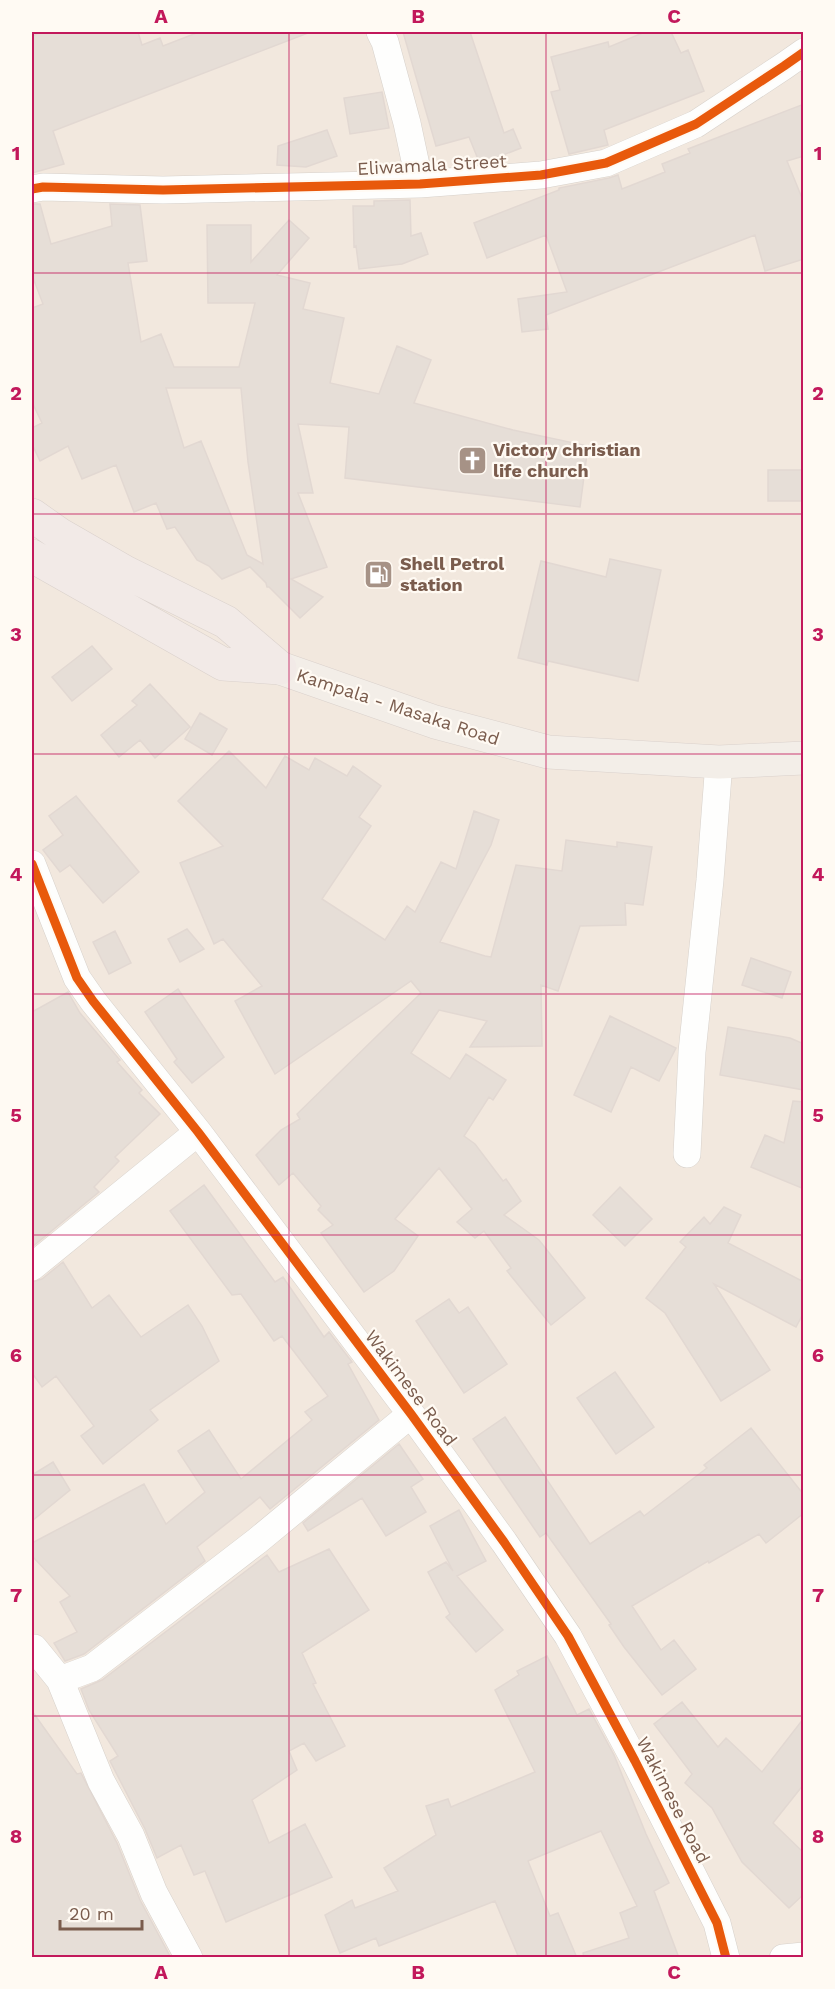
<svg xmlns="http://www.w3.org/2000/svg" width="835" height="1989" viewBox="0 0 835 1989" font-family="'Work Sans',sans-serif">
  <rect width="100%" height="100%" fill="#f9f5f0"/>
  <path fill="#f2e8de" d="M 32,32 L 803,32 L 803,1957 L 32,1957 Z"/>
  <path fill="#e6ded7" stroke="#e2d8d2" stroke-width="1.5" fill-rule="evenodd" d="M 41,32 L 138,32 L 142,45 L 160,38 L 163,46 L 199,32 L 308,32 L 308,33 L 53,131 L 64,164 L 32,173 L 32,36 Z
    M 403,32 L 470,32 L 504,133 L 513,129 L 521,148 L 480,164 L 469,137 L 436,146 Z
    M 645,32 L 671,32 L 681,53 L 688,50 L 704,91 L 604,130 L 608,145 L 569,154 L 551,92 L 560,90 L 551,57 L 608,42 L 609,47 Z
    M 382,92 L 389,128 L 350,134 L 344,98 Z
    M 804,104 L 804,156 L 787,161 L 804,203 L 804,259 L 765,271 L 755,235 L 546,315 L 548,329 L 522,332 L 518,299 L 567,292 L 546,235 L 487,258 L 474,223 L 559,190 L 559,188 L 609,178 L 618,175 L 622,189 L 665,172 L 662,164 L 690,153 L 688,149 Z
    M 327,130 L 337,156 L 306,167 L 277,165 L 278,146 Z
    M 410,200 L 411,236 L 421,233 L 428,254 L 402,264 L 359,269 L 356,246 L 354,247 L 353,206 L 374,206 L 374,201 Z
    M 32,204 L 40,204 L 51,244 L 112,226 L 110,204 L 140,205 L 147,261 L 128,263 L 141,342 L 161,334 L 174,367 L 239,367 L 255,303 L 208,303 L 207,225 L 251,225 L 251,262 L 289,220 L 309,238 L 277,275 L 310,283 L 303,309 L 344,318 L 330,383 L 379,394 L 397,346 L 431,360 L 414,403 L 513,430 L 588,446 L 580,507 L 345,478 L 349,427 L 298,424 L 313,493 L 298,493 L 327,567 L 291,579 L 323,597 L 300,618 L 269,587 L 267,587 L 266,583 L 250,567 L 222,579 L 209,566 L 197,560 L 175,527 L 167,529 L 156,503 L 134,512 L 116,465 L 82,479 L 68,446 L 40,461 L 32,444 L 32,428 L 42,423 L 32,402 L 32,308 L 43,304 L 32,275 ZM 166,388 L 241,388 L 248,462 L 263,564 L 247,555 L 201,441 L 184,448 Z
    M 768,470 L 804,470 L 804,501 L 768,501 Z
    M 610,559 L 661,570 L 638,681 L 548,661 L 547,665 L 518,658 L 541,561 L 606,577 Z
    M 92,646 L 112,669 L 72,701 L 52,677 Z
    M 150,684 L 190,727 L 155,758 L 140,740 L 119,757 L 101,735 L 137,705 L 132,701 Z
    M 200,713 L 227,729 L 212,755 L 185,739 Z
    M 229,751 L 266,788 L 285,756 L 309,770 L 315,758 L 347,776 L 353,766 L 381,786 L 359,817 L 371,826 L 322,899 L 385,940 L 407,906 L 415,912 L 441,862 L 456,869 L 474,811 L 499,820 L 491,845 L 440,942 L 485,956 L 491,957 L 516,865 L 562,871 L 566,840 L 617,847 L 617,842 L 652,847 L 643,905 L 625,903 L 626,925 L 580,926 L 558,991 L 541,985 L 542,1046 L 470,1047 L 487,1021 L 439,1010 L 411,1053 L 450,1079 L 466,1054 L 506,1080 L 493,1100 L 489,1097 L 464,1136 L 475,1144 L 503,1181 L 506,1179 L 521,1201 L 504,1215 L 539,1240 L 585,1298 L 551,1325 L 507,1271 L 511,1268 L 484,1231 L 475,1238 L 457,1222 L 472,1209 L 439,1168 L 395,1219 L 418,1236 L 394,1271 L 364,1292 L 321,1233 L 333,1225 L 318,1210 L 321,1206 L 293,1173 L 279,1185 L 256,1155 L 281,1130 L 300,1119 L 297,1114 L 421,993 L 411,981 L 275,1074 L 235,1001 L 262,986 L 223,939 L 214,944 L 180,863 L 223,846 L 178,801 Z
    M 76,796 L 139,872 L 103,903 L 70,865 L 60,872 L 43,850 L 63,835 L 49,816 Z
    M 187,929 L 204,949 L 180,962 L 168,939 Z
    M 115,931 L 131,963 L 109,974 L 93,942 Z
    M 751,958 L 791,972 L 782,998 L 742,985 Z
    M 178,989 L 224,1057 L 192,1083 L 174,1062 L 177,1059 L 145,1012 Z
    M 68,992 L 80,1013 L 120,1060 L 117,1062 L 142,1090 L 139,1093 L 160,1114 L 115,1157 L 119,1161 L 94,1187 L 99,1192 L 32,1247 L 32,1012 Z
    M 610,1016 L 676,1048 L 659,1081 L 631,1067 L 611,1112 L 574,1095 Z
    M 728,1027 L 790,1038 L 804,1044 L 804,1090 L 720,1075 Z
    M 793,1101 L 804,1102 L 804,1189 L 751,1167 L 765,1135 L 784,1143 Z
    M 204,1185 L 275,1282 L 283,1277 L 324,1337 L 329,1332 L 352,1362 L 348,1364 L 379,1420 L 270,1509 L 260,1497 L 197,1547 L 205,1561 L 84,1654 L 65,1661 L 54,1643 L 77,1632 L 60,1602 L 70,1596 L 32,1556 L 32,1543 L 144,1484 L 166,1524 L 205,1492 L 178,1451 L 209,1430 L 241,1479 L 312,1420 L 305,1412 L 328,1396 L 282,1336 L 274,1341 L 241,1294 L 232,1295 L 170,1211 Z
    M 620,1187 L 652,1219 L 625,1246 L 593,1215 Z
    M 724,1207 L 741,1215 L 728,1243 L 804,1282 L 804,1312 L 796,1327 L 714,1284 L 770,1370 L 721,1401 L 665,1313 L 646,1298 L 686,1247 L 680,1242 L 704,1217 L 710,1224 Z
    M 63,1262 L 92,1308 L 109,1295 L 141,1337 L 188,1305 L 202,1326 L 219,1361 L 150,1410 L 158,1420 L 103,1464 L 81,1436 L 94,1426 L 56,1376 L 42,1387 L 32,1373 L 32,1282 L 42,1279 Z
    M 449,1299 L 459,1313 L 468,1307 L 507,1364 L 464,1393 L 416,1321 Z
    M 615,1372 L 654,1427 L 616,1454 L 577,1398 Z
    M 505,1417 L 590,1544 L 640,1511 L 644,1516 L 707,1468 L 704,1465 L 751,1428 L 804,1495 L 804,1513 L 766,1543 L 759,1534 L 709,1563 L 708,1561 L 632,1606 L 661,1650 L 674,1640 L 696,1669 L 662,1695 L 624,1647 L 609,1625 L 611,1624 L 546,1533 L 540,1537 L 473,1439 Z
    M 399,1444 L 423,1479 L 411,1487 L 426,1512 L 386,1536 L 362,1498 L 308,1531 L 303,1523 Z
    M 53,1462 L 70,1490 L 32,1521 L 32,1475 Z
    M 459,1510 L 486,1561 L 457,1576 L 503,1630 L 476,1652 L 446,1617 L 450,1614 L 428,1572 L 446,1562 L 453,1571 L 430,1526 Z
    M 329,1549 L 369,1610 L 302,1653 L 316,1683 L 313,1684 L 345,1746 L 316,1761 L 304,1743 L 289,1751 L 297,1770 L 252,1800 L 269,1843 L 305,1824 L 332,1877 L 226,1922 L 205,1871 L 194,1875 L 181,1845 L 157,1858 L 145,1829 L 110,1761 L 118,1756 L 89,1710 L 81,1689 L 102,1680 L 267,1555 L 279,1572 Z
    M 547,1656 L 577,1715 L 589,1709 L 614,1755 L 646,1834 L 669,1883 L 654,1891 L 679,1958 L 584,1958 L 583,1953 L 629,1938 L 620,1913 L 637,1906 L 601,1831 L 528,1861 L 550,1916 L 558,1913 L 577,1958 L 519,1958 L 495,1901 L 379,1946 L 376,1938 L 340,1953 L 325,1915 L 352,1900 L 355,1908 L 398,1891 L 384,1868 L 436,1835 L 426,1806 L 448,1799 L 451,1807 L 535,1772 L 495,1690 L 519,1675 L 517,1671 Z
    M 682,1702 L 718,1747 L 726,1738 L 762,1772 L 804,1718 L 804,1784 L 773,1823 L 804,1853 L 804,1894 L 789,1908 L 742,1862 L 712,1808 L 685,1783 L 692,1774 L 654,1724 Z
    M 32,1711 L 77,1774 L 81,1773 L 117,1843 L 140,1900 L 171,1958 L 35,1958 L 32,1946 Z"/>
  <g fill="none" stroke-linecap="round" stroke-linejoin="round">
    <defs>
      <path id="minor" d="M 380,32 L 385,42 L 407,123 L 420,184
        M 32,189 L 43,187 L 163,190 L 420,184 L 541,175 L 606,163 L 696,124 L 784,66 L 804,52
        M 32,864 L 77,978 L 93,1001 L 198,1132 L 411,1414 L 504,1542 L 568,1636 L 635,1761 L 717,1923 L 726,1958
        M 687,1154 L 692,1052 L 710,880 L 719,762
        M 32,1267 L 198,1132
        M 32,1648 L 34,1648 L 60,1680
        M 189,1958 L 154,1893 L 131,1836 L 101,1781 L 60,1680 L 92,1668 L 257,1541 L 411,1414
        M 783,1958 L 804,1956"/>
      <path id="major" d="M 280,668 L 435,722 L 548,752 L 719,762 L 804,758"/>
      <path id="highway" d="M 32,515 L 59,534 L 125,572 L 226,622 L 280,668
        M 32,556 L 223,664 L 280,668"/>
    </defs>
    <use href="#minor" stroke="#d7d1cb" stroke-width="28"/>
    <use href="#major" stroke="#dad1cc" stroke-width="34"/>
    <use href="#highway" stroke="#dad1cc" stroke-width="34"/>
    <use href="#minor" stroke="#fefefd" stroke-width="27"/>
    <use href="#major" stroke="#f3eee8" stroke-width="33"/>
    <use href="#highway" stroke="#f2eae7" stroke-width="33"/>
    <defs>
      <path id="cycleway" d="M 32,189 L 43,187 L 163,190 L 420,184 L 541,175 L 606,163 L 696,124 L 784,66 L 804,52
        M 32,864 L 77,978 L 93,1001 L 198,1132 L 411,1414 L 504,1542 L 568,1636 L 635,1761 L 717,1923 L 726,1958"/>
    </defs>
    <use href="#cycleway" stroke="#fffaf3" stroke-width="13"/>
    <use href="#cycleway" stroke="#e8590c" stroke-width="9"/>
  </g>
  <path fill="none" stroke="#c2185b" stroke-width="1.5" stroke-opacity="0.55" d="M 289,32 L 289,1958M 546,32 L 546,1958M 32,273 L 804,273M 32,514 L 804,514M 32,754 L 804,754M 32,994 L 804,994M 32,1235 L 804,1235M 32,1475 L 804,1475M 32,1716 L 804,1716"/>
  <defs>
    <symbol id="church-square" viewBox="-11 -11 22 22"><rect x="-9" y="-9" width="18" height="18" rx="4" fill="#a69286" stroke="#fffaf3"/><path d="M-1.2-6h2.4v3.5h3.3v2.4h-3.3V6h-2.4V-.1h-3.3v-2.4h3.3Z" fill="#fff"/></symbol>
    <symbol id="fuel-square" viewBox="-11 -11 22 22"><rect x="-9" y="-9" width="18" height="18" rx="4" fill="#a69286" stroke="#fffaf3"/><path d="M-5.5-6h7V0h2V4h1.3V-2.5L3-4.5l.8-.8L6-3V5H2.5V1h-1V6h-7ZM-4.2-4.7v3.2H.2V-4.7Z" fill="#fff"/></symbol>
  </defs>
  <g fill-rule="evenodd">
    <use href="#church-square" x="456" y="444" width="33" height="33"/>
    <use href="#fuel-square" x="362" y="558" width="33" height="33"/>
  </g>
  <g text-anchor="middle" stroke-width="4.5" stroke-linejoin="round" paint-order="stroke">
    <g font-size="18" fill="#7a5c4d" stroke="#fffaf3">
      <text transform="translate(432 165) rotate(-3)" y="6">Eliwamala Street</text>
      <text transform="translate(398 707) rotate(18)" y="6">Kampala - Masaka Road</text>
      <text transform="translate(411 1388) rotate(53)" y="6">Wakimese Road</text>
      <text transform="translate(673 1800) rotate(63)" y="6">Wakimese Road</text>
    </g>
    <g font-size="18" font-weight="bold" fill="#7a5c4d" stroke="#fffaf3" text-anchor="start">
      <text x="493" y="456">Victory christian<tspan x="493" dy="21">life church</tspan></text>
      <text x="400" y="570">Shell Petrol<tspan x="400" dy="21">station</tspan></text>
    </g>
  </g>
  <rect width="835" height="1989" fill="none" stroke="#fffaf3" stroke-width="66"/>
  <path d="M60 1920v9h82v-9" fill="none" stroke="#7a5c4d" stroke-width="3"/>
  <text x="69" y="1920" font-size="18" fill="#7a5c4d" stroke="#fffaf3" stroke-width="4.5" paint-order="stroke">20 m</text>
  <rect x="33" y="33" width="769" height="1923" fill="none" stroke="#c2185b" stroke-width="2"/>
  <g font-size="20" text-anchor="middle" font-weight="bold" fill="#c2185b">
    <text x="161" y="23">A</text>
    <text x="418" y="23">B</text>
    <text x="674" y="23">C</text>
    <text x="16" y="160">1</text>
    <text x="818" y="160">1</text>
    <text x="16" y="400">2</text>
    <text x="818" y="400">2</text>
    <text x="16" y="641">3</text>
    <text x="818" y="641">3</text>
    <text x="16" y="881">4</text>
    <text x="818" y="881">4</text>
    <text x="16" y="1122">5</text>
    <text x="818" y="1122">5</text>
    <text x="16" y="1362">6</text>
    <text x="818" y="1362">6</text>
    <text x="16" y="1602">7</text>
    <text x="818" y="1602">7</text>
    <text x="16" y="1843">8</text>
    <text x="818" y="1843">8</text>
    <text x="161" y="1979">A</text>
    <text x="418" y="1979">B</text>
    <text x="674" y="1979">C</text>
  </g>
</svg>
